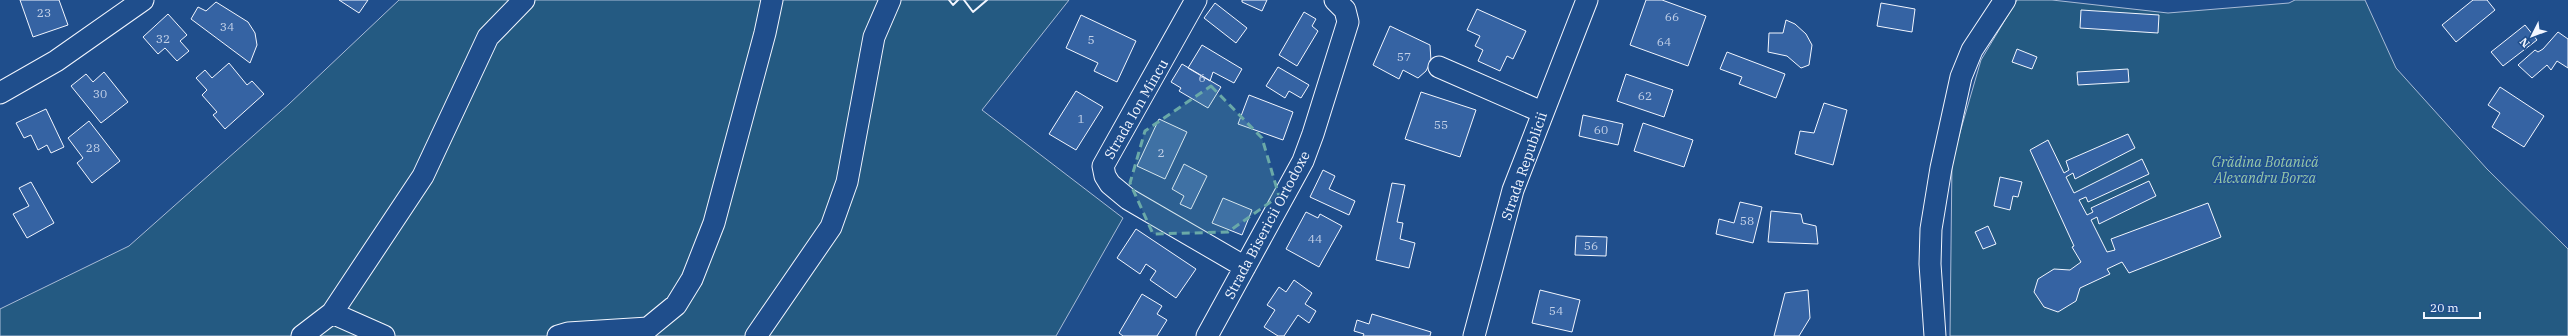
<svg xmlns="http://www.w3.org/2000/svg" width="2568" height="336" viewBox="0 0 2568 336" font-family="'IBM Plex Serif',serif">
  <rect width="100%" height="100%" fill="#1f4e8c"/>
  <path fill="#245a82" stroke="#a8bbd7" d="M 399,0 L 1069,0 L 982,110 L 1123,218 L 1056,336 L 0,336 L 0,309 L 129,246 L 289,104 Z
    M 2017,0 L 2052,0 L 2168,13 L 2289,3 L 2295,0 L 2365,0 L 2396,68 L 2487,169 L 2568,249 L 2568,336 L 1950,336 L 1952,160 L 1981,60 Z"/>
  <path fill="#3563a3" stroke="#f2f6ff" d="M 20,0 L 59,0 L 68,25 L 33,37 Z
    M 339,0 L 368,0 L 359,13 Z
    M 1242,0 L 1267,0 L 1262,11 L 1242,2 Z
    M 1646,0 L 1662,0 L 1706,16 L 1688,66 L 1630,45 Z
    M 2473,0 L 2487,0 L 2495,10 L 2456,42 L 2442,25 Z
    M 216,2 L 248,22 L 255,33 L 257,45 L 250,63 L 191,19 L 198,7 L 206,11 Z
    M 1215,3 L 1247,28 L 1236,43 L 1204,18 Z
    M 1881,3 L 1915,9 L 1912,32 L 1877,26 Z
    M 1477,9 L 1526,31 L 1513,59 L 1507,56 L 1500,71 L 1478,61 L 1483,50 L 1475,46 L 1480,36 L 1467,30 Z
    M 2081,10 L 2159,15 L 2158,33 L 2080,28 Z
    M 1304,12 L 1316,19 L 1312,26 L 1318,31 L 1297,66 L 1279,55 Z
    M 168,14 L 187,35 L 180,41 L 189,51 L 177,61 L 165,48 L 158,54 L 143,37 Z
    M 1081,15 L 1136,41 L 1117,82 L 1094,71 L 1098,63 L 1066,48 Z
    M 1786,20 L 1795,24 L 1806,34 L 1812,45 L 1809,65 L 1801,68 L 1787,56 L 1768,52 L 1769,33 L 1783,33 Z
    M 2525,25 L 2537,40 L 2503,66 L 2491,52 Z
    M 1390,26 L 1430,45 L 1431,61 L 1426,71 L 1418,78 L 1403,70 L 1399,79 L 1373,65 Z
    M 2558,32 L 2568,39 L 2568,68 L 2557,61 L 2551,70 L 2547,65 L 2532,78 L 2518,65 L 2535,50 L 2538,52 L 2543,49 Z
    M 1202,45 L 1242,69 L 1234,83 L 1213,72 L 1210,81 L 1188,68 Z
    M 2017,49 L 2037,57 L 2032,69 L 2012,62 Z
    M 1727,52 L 1785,74 L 1776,98 L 1739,84 L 1742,77 L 1720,69 Z
    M 229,63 L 247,85 L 252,81 L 264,94 L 225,129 L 213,115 L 217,112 L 202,95 L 207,90 L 196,78 L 205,70 L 212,78 Z
    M 1182,64 L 1221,87 L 1208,108 L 1179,91 L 1181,88 L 1171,82 Z
    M 1278,67 L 1309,85 L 1301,98 L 1289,91 L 1285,98 L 1266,86 Z
    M 2128,69 L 2129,82 L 2078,85 L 2077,72 Z
    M 104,72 L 128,102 L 101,123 L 71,86 L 86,74 L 93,82 Z
    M 1626,74 L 1673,90 L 1664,117 L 1617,101 Z
    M 2500,87 L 2544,116 L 2524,147 L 2492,127 L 2500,113 L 2488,105 Z
    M 1076,91 L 1103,107 L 1076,150 L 1049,134 Z
    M 1421,92 L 1476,110 L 1460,157 L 1405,139 Z
    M 1249,95 L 1293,112 L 1283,140 L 1238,124 Z
    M 1824,103 L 1847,110 L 1833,165 L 1795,154 L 1800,131 L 1814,133 Z
    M 46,109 L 64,147 L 51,153 L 47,145 L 38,150 L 31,135 L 24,138 L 16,123 Z
    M 1583,115 L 1623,124 L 1618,145 L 1579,136 Z
    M 1159,119 L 1187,132 L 1165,179 L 1137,166 Z
    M 89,121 L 120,161 L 92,183 L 77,163 L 83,158 L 68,138 Z
    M 1643,123 L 1693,140 L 1684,167 L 1634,151 Z
    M 2128,134 L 2135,148 L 2075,179 L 2073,173 L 2066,177 L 2074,193 L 2142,159 L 2149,174 L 2088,202 L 2086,197 L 2079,200 L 2087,215 L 2093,212 L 2091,208 L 2149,181 L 2156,196 L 2099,224 L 2097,217 L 2091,220 L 2107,252 L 2115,250 L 2111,239 L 2208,203 L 2221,237 L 2129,273 L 2122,262 L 2107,269 L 2110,274 L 2080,288 L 2076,301 L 2058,312 L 2044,307 L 2034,292 L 2038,279 L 2054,269 L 2070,270 L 2081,262 L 2072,247 L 2074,246 L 2030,150 L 2048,140 L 2064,173 L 2069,170 L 2066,161 Z
    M 1184,164 L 1207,176 L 1191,209 L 1180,204 L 1184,196 L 1172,189 Z
    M 1323,170 L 1335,176 L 1329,189 L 1355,201 L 1349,215 L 1310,197 Z
    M 2000,177 L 2022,182 L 2018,197 L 2013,196 L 2010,210 L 1994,206 Z
    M 31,182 L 54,223 L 27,238 L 13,214 L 29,206 L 19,188 Z
    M 1392,183 L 1405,185 L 1397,222 L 1403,223 L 1400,239 L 1415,243 L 1409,268 L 1376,260 Z
    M 1223,198 L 1252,210 L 1242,235 L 1212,223 Z
    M 1740,202 L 1762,207 L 1753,243 L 1716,234 L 1719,219 L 1734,223 Z
    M 1771,211 L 1801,214 L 1803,223 L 1816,226 L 1818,244 L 1768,242 Z
    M 1306,212 L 1318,218 L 1320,214 L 1342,226 L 1319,267 L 1286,249 Z
    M 1988,226 L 1996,244 L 1983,249 L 1975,232 Z
    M 1136,229 L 1196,269 L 1176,298 L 1150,280 L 1156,271 L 1146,264 L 1140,274 L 1117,258 Z
    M 1576,236 L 1607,237 L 1606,256 L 1575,255 Z
    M 1294,280 L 1312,293 L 1305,304 L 1316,311 L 1309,323 L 1298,315 L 1284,336 L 1278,336 L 1264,327 L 1275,310 L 1267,305 L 1279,287 L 1286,292 Z
    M 1540,290 L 1580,300 L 1572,332 L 1532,323 Z
    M 1808,290 L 1810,318 L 1799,336 L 1774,336 L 1785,293 Z
    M 1142,294 L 1162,306 L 1157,314 L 1167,320 L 1157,336 L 1123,336 L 1119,333 Z
    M 1372,314 L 1431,332 L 1430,336 L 1363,336 L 1364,334 L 1354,331 L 1357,320 L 1369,324 Z"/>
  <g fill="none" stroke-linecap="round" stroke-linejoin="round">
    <defs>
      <path id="minor" d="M 1196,0 L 1103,166 L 1105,176 L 1110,184 L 1128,199 L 1245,267
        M 1439,67 L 1542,112
        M 0,93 L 56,61 L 143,0
        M 332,313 L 384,336
        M 302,336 L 332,313 L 423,176 L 488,37 L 524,0
        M 558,336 L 568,333 L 648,328 L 676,305 L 692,279 L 714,223 L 765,33 L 772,0
        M 756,336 L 831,227 L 847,182 L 874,37 L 890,0
        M 1207,336 L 1303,161 L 1313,134 L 1348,22 L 1345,10 L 1335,0
        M 1474,336 L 1513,190 L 1587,0
        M 1935,336 L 1930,264 L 1931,229 L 1941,168 L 1961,77 L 1972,50 L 2005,0"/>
    </defs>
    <use href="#minor" stroke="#f2f6ff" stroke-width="23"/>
    <use href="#minor" stroke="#1f4e8c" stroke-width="21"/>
    <path stroke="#f2f6ff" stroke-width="2" d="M 949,0 L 953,5 L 958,0
      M 964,0 L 973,12 L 987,0"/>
  </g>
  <path fill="#6aa9a8" fill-opacity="0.2" stroke="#6aa9a8" stroke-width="3" stroke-dasharray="8 5" stroke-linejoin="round" d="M 1211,86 L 1262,138 L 1279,196 L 1228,232 L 1153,234 L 1130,183 L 1145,131 Z"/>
  <g text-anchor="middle" stroke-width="3" stroke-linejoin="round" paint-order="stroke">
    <g font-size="12" fill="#c3d1e8">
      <text x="44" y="17">23</text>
      <text x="1672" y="21">66</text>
      <text x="227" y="31">34</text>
      <text x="163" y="43">32</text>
      <text x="1091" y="44">5</text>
      <text x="1664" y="46">64</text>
      <text x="1404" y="61">57</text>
      <text x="1202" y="82">6</text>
      <text x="100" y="98">30</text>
      <text x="1645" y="100">62</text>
      <text x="1081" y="123">1</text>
      <text x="1441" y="129">55</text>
      <text x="1601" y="134">60</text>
      <text x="93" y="152">28</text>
      <text x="1161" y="157">2</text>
      <text x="1747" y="225">58</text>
      <text x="1315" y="243">44</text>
      <text x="1591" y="250">56</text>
      <text x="1556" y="315">54</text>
    </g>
    <g font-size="14" fill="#f2f6ff" stroke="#1f4e8c">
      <text transform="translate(1136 109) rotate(-60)" y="5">Strada Ion Mincu</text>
      <text transform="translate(1524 166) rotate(-71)" y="5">Strada Republicii</text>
      <text transform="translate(1267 225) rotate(-62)" y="5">Strada Bisericii Ortodoxe</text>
    </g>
    <g font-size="14" font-style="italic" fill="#97c8a6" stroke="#1f4e8c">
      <text x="2265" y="167">Grădina Botanică<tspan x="2265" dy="16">Alexandru Borza</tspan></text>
    </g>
  </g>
  <g transform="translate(2532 36) rotate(228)" stroke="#1f4e8c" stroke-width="3" paint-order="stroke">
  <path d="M0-3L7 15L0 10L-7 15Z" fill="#f2f6ff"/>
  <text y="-6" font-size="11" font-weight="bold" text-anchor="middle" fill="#f2f6ff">N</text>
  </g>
  <path d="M2424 312v6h56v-6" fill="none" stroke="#f2f6ff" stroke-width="2"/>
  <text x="2430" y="312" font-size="12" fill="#f2f6ff" stroke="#1f4e8c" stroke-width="3" paint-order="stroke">20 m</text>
</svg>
